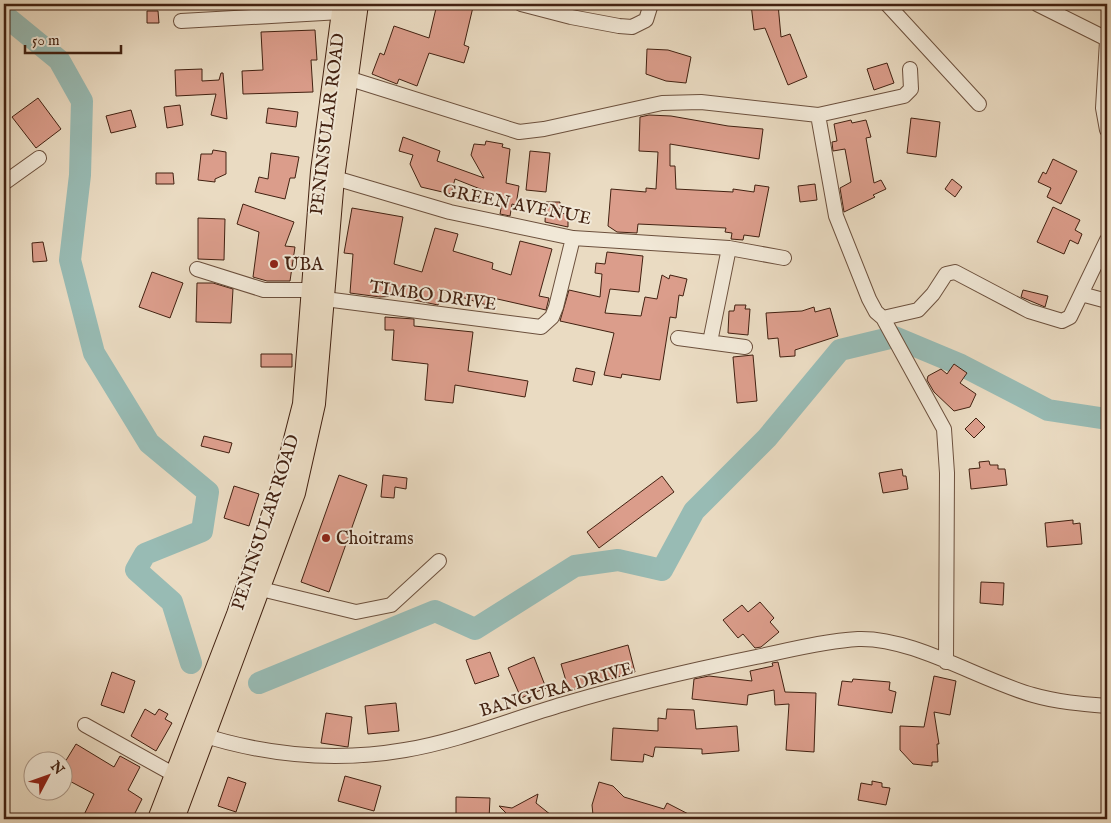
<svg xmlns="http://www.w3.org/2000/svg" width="1111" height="823" viewBox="0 0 1111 823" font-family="'IM FELL English',serif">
  <rect width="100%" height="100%" fill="#eadbc2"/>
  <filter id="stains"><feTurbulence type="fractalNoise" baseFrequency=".004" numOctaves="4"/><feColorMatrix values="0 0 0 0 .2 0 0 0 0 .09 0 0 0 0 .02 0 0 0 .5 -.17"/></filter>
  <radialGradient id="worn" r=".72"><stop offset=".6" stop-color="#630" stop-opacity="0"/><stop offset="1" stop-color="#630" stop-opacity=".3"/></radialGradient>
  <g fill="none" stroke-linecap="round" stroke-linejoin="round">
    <path stroke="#98bbb4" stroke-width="22" d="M 4,15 L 59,60 L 82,101 L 80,175 L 70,260 L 94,353 L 149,443 L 208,492 L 202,531 L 145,554 L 136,570 L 172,602 L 191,663
      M 259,683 L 435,611 L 475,629 L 575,566 L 618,560 L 662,570 L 694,511 L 767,438 L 840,350 L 894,337 L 961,365 L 1048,410 L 1107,419"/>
  </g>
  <path fill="#db9d8b" stroke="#422111" d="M 437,4 L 459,4 L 473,7 L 464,45 L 469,47 L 464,63 L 429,53 L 417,86 L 399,79 L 397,84 L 372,74 L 380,53 L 384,55 L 394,26 L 429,38 Z
    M 751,4 L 778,4 L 781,37 L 790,34 L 807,77 L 788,85 L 765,28 L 754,30 Z
    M 147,11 L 158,11 L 159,23 L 147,23 Z
    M 315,30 L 317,60 L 311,60 L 313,92 L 243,94 L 242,71 L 263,70 L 261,32 Z
    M 647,49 L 668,50 L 691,57 L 686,83 L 666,81 L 646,74 Z
    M 887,63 L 894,83 L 874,90 L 867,69 Z
    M 202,69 L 202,81 L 219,80 L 221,73 L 223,73 L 227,119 L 211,115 L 216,94 L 176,96 L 175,70 Z
    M 38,98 L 61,129 L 36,148 L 12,117 Z
    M 180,105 L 183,125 L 167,128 L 164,107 Z
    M 268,108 L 298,112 L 296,127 L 266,123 Z
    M 131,110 L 136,127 L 111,133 L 106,116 Z
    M 649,115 L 671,116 L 728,126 L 763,129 L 759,159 L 670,144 L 670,166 L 675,166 L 676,189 L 733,192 L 733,189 L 754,192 L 755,185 L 769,187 L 759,237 L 744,235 L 743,240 L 731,239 L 732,233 L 725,232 L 726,228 L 638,224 L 637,233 L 617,232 L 608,226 L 611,189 L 646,192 L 646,188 L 656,189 L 658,152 L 639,151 L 640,117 Z
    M 911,118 L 940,122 L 936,157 L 907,153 Z
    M 851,120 L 852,123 L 866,120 L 871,137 L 866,138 L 874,183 L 881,180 L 886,189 L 873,195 L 875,197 L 844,212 L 840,188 L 851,182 L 845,149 L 833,151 L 832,142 L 837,141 L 834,124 Z
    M 403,137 L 440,151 L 437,161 L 484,178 L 471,155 L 474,144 L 485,145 L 486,141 L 503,144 L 502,147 L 510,149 L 506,183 L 519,186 L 516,205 L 512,204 L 510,216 L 500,214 L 503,198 L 455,179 L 451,194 L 421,187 L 410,164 L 413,155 L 399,151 Z
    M 213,150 L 226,152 L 226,174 L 215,179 L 215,182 L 198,180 L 201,154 L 212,154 Z
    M 530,151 L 550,153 L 546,192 L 526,190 Z
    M 271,153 L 299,157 L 295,178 L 290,178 L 285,199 L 255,192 L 259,177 L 268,179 Z
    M 1053,159 L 1077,171 L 1061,204 L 1047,197 L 1051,188 L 1038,182 L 1043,172 L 1046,174 Z
    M 156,173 L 173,173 L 174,184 L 156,184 Z
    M 952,179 L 962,187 L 955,197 L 945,189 Z
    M 815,184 L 817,200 L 800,202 L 798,186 Z
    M 546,202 L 560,202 L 559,213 L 568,214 L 568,227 L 545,222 Z
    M 243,204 L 294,222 L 285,246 L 295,247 L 290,281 L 267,281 L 253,277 L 259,232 L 237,224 Z
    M 1053,207 L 1080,220 L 1075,230 L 1082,234 L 1078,244 L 1070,240 L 1064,254 L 1037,242 Z
    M 352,208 L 403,217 L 394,264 L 422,272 L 435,228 L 458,234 L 453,251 L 493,263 L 492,269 L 511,275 L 520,241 L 552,249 L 539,296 L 549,298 L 546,310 L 493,298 L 490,306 L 442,291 L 438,305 L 395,296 L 380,297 L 350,293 L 353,254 L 344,253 Z
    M 198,218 L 225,219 L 224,260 L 198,259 Z
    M 43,242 L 47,261 L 33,262 L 32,243 Z
    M 607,252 L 643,256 L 639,292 L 610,289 L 605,313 L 641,316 L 645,297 L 657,299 L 662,275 L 669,279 L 670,275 L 687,279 L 683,296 L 679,295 L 676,318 L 670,317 L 660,380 L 622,374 L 621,378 L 604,375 L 614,333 L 560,321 L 569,290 L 600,297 L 602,274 L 595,273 L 596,263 L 605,264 Z
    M 152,272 L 183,283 L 170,318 L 139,307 Z
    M 197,283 L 213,283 L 233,289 L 231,323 L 196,322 Z
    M 1023,290 L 1048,296 L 1045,307 L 1021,297 Z
    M 735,305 L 746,305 L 745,309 L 750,309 L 748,335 L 728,333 L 729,311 L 734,311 Z
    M 814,307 L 815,312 L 830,308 L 838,336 L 795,350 L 795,356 L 780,357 L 778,338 L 768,339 L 766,313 L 802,311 Z
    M 385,317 L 414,319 L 414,326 L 473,332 L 468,371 L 528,381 L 525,397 L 455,385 L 453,403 L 425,400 L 428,364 L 392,360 L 394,330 L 385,330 Z
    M 261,354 L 292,354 L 292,367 L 261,367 Z
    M 753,355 L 757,401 L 737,403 L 733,357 Z
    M 954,364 L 967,373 L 960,383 L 976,394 L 970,407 L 954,411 L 934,392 L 927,380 L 928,376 L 941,369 L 947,374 Z
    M 576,368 L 595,372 L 592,385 L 573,381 Z
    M 976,418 L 985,427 L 974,438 L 965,429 Z
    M 204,436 L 232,443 L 229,453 L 201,446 Z
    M 989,461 L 990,465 L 998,465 L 998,469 L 1005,469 L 1007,485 L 971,489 L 969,469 L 980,468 L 979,462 Z
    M 902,469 L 903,476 L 906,476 L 908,489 L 883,493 L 879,473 Z
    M 339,475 L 367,485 L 329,592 L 301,582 Z
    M 383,475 L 407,478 L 406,489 L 395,487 L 394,498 L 381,497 Z
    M 662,476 L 674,492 L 599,548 L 587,532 Z
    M 234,486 L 259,494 L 249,526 L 224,518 Z
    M 1073,520 L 1073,524 L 1080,523 L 1082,544 L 1047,547 L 1045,523 Z
    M 981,582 L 1004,583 L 1003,605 L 980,603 Z
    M 760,602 L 774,618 L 770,622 L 779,632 L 761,647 L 755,648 L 743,634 L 738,638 L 723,620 L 742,605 L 748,612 Z
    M 628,645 L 635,672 L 569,691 L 561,664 Z
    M 490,652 L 499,676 L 475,684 L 466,660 Z
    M 534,657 L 546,688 L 521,698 L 508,668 Z
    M 778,662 L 785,692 L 816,693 L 814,752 L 786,750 L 789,704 L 775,705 L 774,690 L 748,695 L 747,705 L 692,699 L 694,679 L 709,676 L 752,681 L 750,671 L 773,666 L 772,663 Z
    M 112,672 L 135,681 L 124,713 L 101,705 Z
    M 934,676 L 956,681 L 950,715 L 934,712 L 939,744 L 937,744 L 938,762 L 932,762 L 932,766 L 913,764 L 900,750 L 900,726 L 924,727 Z
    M 853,679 L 890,682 L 889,690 L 896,692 L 892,713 L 838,705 L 842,681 L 852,682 Z
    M 396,703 L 399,731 L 368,734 L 365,706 Z
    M 145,709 L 155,715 L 159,709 L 168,714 L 165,719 L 172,723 L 156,751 L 131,736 Z
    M 667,709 L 694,710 L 696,729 L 737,726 L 739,751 L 702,754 L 702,749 L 655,747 L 653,757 L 644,754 L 643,762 L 611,760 L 613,728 L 658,731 L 658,718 L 666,719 Z
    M 326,713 L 352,717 L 348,747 L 321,743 Z
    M 76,744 L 114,767 L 120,756 L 140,767 L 128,790 L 142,799 L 132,819 L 82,819 L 94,794 L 62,777 L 62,767 Z
    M 345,776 L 381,786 L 374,811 L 338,801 Z
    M 228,777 L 246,783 L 236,812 L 218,806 Z
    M 872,781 L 882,783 L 882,787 L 890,788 L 886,805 L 858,800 L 861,783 L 872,785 Z
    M 599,782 L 613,786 L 624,797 L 664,809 L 667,803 L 698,819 L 605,819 L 593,815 L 592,805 Z
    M 538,794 L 536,803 L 556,819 L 512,819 L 499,806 L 512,808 Z
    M 456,797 L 490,798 L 489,819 L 456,818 Z"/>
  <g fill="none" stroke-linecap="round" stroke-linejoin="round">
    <defs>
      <path id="minor" d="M 521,4 L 571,17 L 619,26 L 632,27 L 646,20 L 651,4
        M 887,4 L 979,104
        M 1037,4 L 1107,39
        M 181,21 L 341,12
        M 1107,41 L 1103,108 L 1107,130
        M 341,76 L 519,132 L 544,129 L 662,103 L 701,102 L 818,115 L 904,96 L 911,89 L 910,69
        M 818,115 L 836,216 L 869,299 L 876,312 L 883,318 L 918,310 L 933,294 L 946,274 L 955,272 L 1029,311 L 1062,321 L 1070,317 L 1107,240
        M 335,178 L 450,212 L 573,238 L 729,248 L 784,258
        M 4,183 L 39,158
        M 197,269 L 264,290 L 311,290
        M 1081,294 L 1107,301
        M 325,299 L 541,327 L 552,317 L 556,307 L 573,238
        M 883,318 L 944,429 L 947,473 L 946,662
        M 678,338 L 745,347
        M 710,342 L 729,248
        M 261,589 L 356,612 L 391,605 L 439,561
        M 85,725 L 173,774
        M 196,733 C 263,755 335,762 405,750 C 459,741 512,719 564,704 C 627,685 692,670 756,657 C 790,650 824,641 858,639 C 913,637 979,680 1033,695 C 1057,702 1082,704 1107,706"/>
      <path id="major" d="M 157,819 L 236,614 L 281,486 L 302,404 L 320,171 L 342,4
        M 175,819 L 296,493 L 316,404 L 335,178 L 359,4"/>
    </defs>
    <use href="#minor" stroke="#6c503d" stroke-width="16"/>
    <use href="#major" stroke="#422111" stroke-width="20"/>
    <use href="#minor" stroke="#f1e8d7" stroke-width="14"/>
    <use href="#major" stroke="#eadbc2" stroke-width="18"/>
  </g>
  <g fill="#8f2418" stroke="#f1e8d7" stroke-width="2">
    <circle cx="274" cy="264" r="5"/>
    <circle cx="326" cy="538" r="5"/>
  </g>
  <g text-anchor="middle" stroke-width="4" stroke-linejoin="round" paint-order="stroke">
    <g font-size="18" fill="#422111" stroke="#f1e8d7">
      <text transform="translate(327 124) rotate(-83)" y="6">PENINSULAR ROAD</text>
      <text transform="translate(517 204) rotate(11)" y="6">GREEN AVENUE</text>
      <text transform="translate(433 295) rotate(8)" y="6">TIMBO DRIVE</text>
      <text transform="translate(265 522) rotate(-72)" y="6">PENINSULAR ROAD</text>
      <text transform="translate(556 689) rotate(-16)" y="6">BANGURA DRIVE</text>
    </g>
    <g font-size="18" fill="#422111" stroke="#f1e8d7" text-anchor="start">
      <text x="284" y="270">UBA</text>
      <text x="336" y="544">Choitrams</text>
    </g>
  </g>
  <rect width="1111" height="823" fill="none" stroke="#eadbc2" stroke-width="20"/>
  <rect x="5" y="5" width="1101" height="813" fill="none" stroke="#422111" stroke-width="2.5"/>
  <rect x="10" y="10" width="1091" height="803" fill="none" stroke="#422111"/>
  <g transform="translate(48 776) rotate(49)"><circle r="24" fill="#f1e8d7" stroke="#ab9888"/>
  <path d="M0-4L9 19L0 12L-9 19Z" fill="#8f2418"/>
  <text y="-8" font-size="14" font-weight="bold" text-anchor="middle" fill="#422111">N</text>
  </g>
  <path d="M25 45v8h96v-8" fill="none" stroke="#422111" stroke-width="2.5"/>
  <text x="32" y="45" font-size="15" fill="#422111" stroke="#f1e8d7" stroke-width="4" paint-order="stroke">50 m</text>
  <rect width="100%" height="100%" filter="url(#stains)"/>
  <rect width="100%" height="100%" fill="url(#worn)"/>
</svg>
